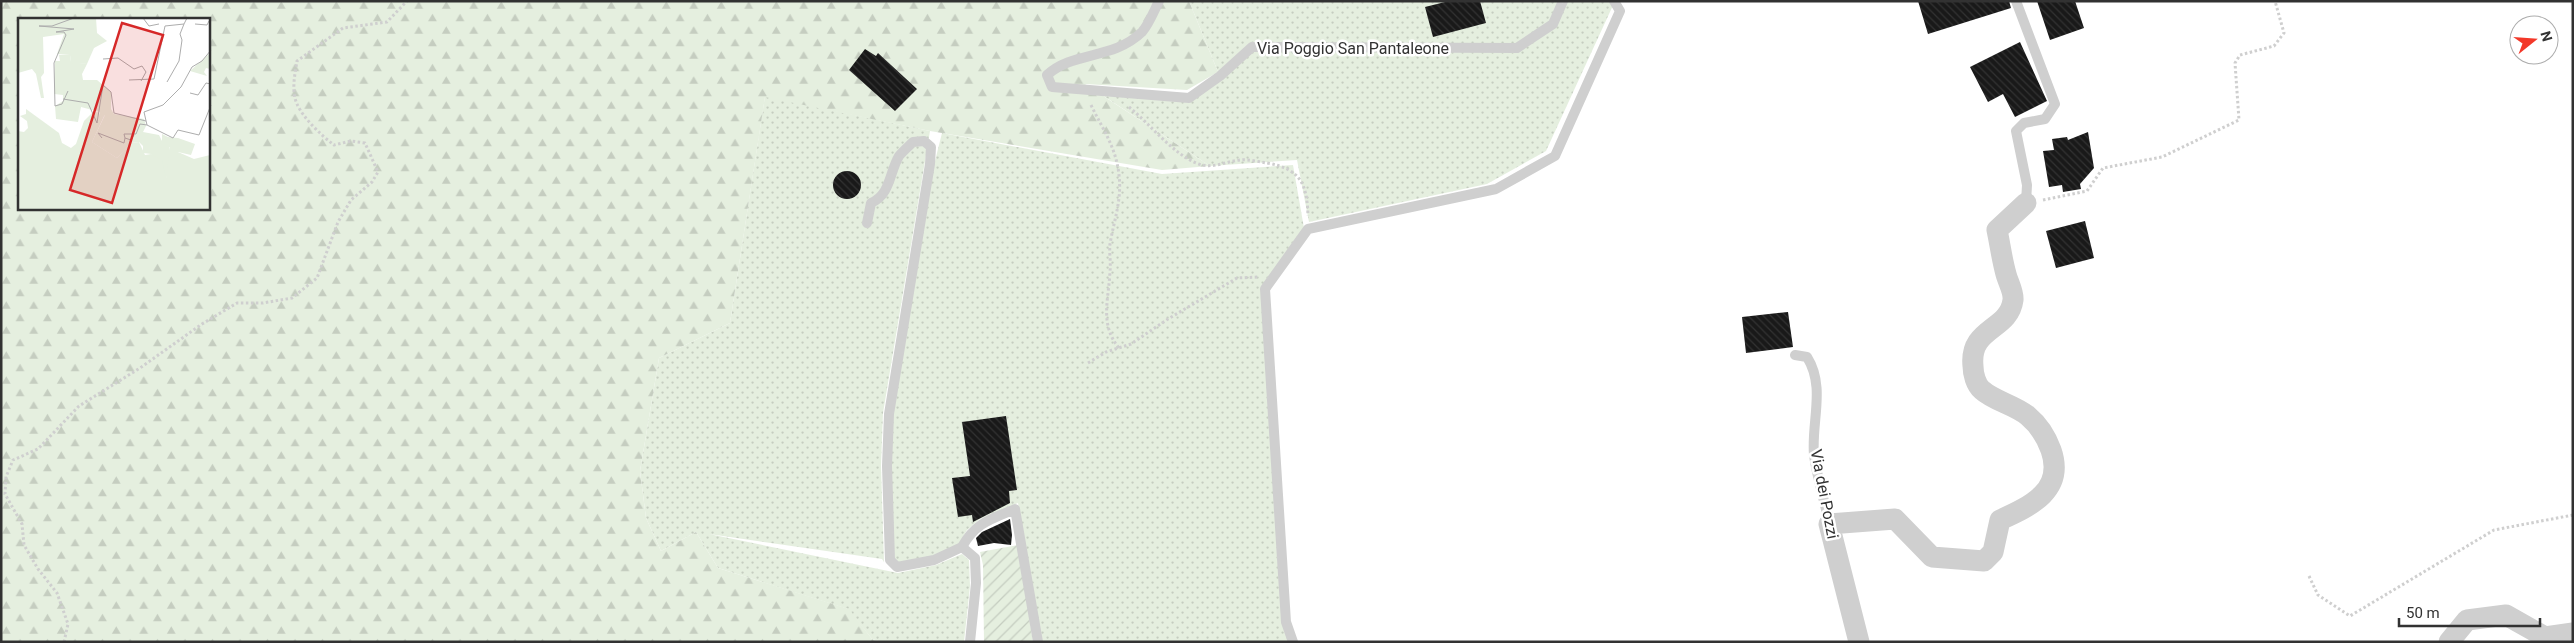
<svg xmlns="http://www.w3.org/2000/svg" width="2574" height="643" viewBox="0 0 2574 643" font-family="Roboto,sans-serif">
  <defs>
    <pattern id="grass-dots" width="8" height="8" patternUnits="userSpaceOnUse" patternTransform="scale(1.25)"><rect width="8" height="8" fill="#e5efdf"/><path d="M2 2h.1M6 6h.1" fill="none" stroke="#c5cdc0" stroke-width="1.8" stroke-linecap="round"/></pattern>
    <pattern id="forest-firs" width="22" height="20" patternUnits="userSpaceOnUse" patternTransform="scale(1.25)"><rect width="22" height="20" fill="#e5efdf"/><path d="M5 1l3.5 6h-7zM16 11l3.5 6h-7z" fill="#c5cdc0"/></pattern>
    <pattern id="garden-furrows" width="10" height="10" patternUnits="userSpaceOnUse" patternTransform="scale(1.25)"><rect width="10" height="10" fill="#e5efdf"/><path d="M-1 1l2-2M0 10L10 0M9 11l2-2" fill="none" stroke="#c5cdc0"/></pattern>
    <pattern id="building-back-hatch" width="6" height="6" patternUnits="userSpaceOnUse" patternTransform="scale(1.25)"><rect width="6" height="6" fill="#191919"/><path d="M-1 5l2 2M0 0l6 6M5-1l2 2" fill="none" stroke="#323232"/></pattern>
  </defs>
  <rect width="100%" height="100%" fill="#fff"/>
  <path fill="url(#grass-dots)" d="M 1189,1 L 1615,1 L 1546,151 L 1487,184 L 1309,222 L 1297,160 L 1210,166 L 1096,91 L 1189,97 L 1218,72 Z
    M 765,96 L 930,131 L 883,413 L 881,466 L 884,562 L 882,559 L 709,534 L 898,573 L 936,565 L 962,554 L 969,560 L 970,586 L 964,642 L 882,642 L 872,639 L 848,609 L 718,568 L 696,532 L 661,551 L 646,518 L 640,471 L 659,358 L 730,323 Z
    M 942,133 L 1162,174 L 1293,165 L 1304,228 L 1261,288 L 1288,642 L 1042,642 L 1018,503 L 980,519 L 967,530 L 959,544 L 933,556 L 899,563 L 894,558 L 891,466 L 893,414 L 934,165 Z"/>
  <path fill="url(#forest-firs)" fill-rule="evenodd" d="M 1,1 L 1189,1 L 1218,72 L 1187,90 L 1085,84 L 1210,166 L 1162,170 L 930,131 L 765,97 L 730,323 L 659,358 L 640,471 L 646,518 L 661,551 L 696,532 L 718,568 L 849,609 L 872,639 L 882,642 L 1,642 ZM 19,19 L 209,19 L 209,209 L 19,209 Z"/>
  <path fill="url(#garden-furrows)" d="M 1018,545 L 1033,642 L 984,642 L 983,565 L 980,552 Z"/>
  <path fill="url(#building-back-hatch)" d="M 1449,1 L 1480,1 L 1486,23 L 1433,37 L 1425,7 Z
    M 1918,1 L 2009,1 L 2011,8 L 1928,34 Z
    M 2037,1 L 2075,1 L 2084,28 L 2050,40 Z
    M 2020,42 L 2047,101 L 2015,117 L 2003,94 L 1988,102 L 1970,67 Z
    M 865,49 L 876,56 L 878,53 L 917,89 L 895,111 L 849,70 Z
    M 2088,132 L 2094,168 L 2080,184 L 2081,189 L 2063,192 L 2062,185 L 2049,187 L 2043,151 L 2054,150 L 2052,139 L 2067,137 L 2068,140 Z
    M833 185a14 14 0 1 1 28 0a14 14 0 1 1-28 0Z
    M 2085,221 L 2094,258 L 2056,268 L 2046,231 Z
    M 1788,312 L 1793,347 L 1746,353 L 1742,317 Z
    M 1006,416 L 1017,490 L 1009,491 L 1010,503 L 973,522 L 972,515 L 958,517 L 952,478 L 970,476 L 962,422 Z
    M 1010,519 L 1012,535 L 1011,545 L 994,543 L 978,546 L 976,538 L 982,532 Z"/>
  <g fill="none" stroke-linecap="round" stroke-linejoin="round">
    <path stroke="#cfcfcf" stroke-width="3" stroke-dasharray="2.5 2.5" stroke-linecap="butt" d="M 1091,105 C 1103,130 1116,147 1119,175 C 1122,200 1114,220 1110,244 C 1109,252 1111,262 1110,271 C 1109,299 1099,324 1119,348
      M 1129,107 C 1151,125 1171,152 1196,163 C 1212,170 1226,161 1241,160 C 1249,159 1259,162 1267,163 C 1301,169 1307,184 1308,216
      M 2043,200 L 2087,191 L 2103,168 L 2162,157 L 2239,120 L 2235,63 L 2240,55 L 2274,46 L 2284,33 L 2275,1
      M 1088,363 L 1106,352 L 1131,344 L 1168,319 L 1237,278 L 1258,277
      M 2309,576 L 2318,595 L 2350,616 L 2494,530 L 2573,515
      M 64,642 L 68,624 L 57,593 L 38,569 L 24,545 L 22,524 L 5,494 L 6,477 L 13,460 L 38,449 L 79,406 L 140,368 L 202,324 L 237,303 L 263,303 L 292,298 L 317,278 L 338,222 L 351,200 L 372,182 L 378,172 L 365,143 L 351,141 L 334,145 C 322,136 303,118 297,104 C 291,91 295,74 297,61 L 343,28 L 387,22 L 407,1"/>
    <path stroke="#cfcfcf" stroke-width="10" d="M 1159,1 C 1154,11 1149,24 1142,32 C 1113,60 1073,51 1047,75 L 1052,87 L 1189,98 L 1220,76 L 1252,47 L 1517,48 L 1553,24 L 1563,1
      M 2016,1 L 2055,104 L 2045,119 L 2024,123 L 2016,131 L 2027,185 L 2026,203
      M 867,223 L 871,203 C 891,194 889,173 899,156 C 903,151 909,146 913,142 L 924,141 L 931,147 L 930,164 L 889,414 L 887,466 L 890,560 L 897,567 L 934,560 L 962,547
      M 1795,355 L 1807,357 C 1826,387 1811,422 1814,455 C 1817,478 1825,501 1829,524
      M 970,642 L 976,583 L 975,558 L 962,547 C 975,523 991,519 1015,509 L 1038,642
      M 1293,642 L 1286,622 L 1265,289 L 1308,229 L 1496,189 L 1555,156 L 1620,11 L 1614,1"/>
    <path stroke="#cfcfcf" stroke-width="21" d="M 1859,642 L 1829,524 L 1895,519 L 1932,557 L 1984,561 L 1993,552 L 2000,520 C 2031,506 2065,490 2051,450 C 2046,436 2040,426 2028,416 C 2015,405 1994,401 1982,390 C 1976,385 1973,374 1973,366 C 1969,327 2009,331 2013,300 C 2014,292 2008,282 2006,274 C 2002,260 2000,244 1997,230 L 2026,203
      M 2449,642 L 2467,620 L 2506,615 L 2545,637 L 2573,633"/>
  </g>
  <g text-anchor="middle" stroke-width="5" stroke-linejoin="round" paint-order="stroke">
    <g font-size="16" fill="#323232" stroke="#fff">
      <text x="1353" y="54">Via Poggio San Pantaleone</text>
      <text transform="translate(1825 494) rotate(79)" y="6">Via dei Pozzi</text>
    </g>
  </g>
  <g transform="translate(18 18)">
    <rect width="192" height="192" fill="#fff"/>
    <path d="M 192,35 L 192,51 L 188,50 L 186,54 L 189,58 L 172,53 ZM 41,37 L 52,37 L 53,44 L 69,46 L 64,56 L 65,62 L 79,62 L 93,74 L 93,91 L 96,96 L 126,101 L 128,108 L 125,114 L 141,117 L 144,123 L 144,116 L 150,119 L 153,139 L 148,162 L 133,136 L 125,135 L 125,128 L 121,124 L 113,125 L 99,140 L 74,124 L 87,97 L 80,102 L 82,94 L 63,89 L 60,104 L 38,101 L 37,88 L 45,83 L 45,77 L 36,76 L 37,43 L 42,43 ZM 160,120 L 177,126 L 173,137 L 160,134 Z" fill="#e5efdf"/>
    <path d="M 0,0 L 78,0 L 79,15 L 89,23 L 76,30 L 69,46 L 53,45 L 52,37 L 39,36 L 46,16 L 25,19 L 26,55 L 23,59 L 26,80 L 23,80 L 18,56 L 14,51 L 0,55 ZM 8,91 L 41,115 L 44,125 L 53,130 L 58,126 L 66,103 L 74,95 L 81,94 L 80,102 L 87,96 L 74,124 L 99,140 L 113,125 L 121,124 L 127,137 L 133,136 L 144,142 L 148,160 L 152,129 L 142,130 L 142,127 L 150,119 L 160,120 L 160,134 L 176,141 L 192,137 L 192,192 L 0,192 L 0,113 L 6,114 L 10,110 L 9,103 L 2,98 L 8,96 Z" fill="#e5efdf"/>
    <path fill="none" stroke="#adadad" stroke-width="1" d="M 125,0 L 131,8 L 141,6M 177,6 L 189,7 L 191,3M 193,32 L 184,43 L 174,49 L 163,69 L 145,87 L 126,94 L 129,107 L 155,120 L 160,112 L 181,117 L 193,87M 85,41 L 100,40 L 116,51 L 124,48 L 128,54 L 123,63M 111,62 L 136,61 L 147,8 L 166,6 L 169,0M 149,64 L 161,43 L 164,22 L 162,16 L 166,6M 85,67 L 93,74 L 96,95 L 128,103M 50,73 L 44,86 L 37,88 L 36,45 L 48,17 L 46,14 L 38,14 L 56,11 L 21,8 L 34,8 L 56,0M 172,75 L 180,77 L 188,65 L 193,66M 45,81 L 70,85 L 79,105 L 85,67M 116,117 L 113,122 L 107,120 L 106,116 L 118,116 L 122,106 L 129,107M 84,120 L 80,115 L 106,125 L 107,120"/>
    <path fill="#d62828" fill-opacity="0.15" stroke="#d62828" stroke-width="2.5" d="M 104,5 L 145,17 L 94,185 L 52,172 Z"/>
    <rect width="192" height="192" fill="none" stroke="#323232" stroke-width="2.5"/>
  </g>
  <rect width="2574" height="643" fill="none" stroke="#323232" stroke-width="5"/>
  <g transform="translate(2534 40) rotate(73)"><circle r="24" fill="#ffffff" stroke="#adadad"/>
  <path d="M0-4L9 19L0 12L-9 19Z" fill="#f33829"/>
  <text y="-8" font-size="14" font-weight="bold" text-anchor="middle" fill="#323232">N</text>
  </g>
  <path d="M2399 618v8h141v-8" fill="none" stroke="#323232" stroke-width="2.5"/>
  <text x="2406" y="618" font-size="15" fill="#323232" stroke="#ffffff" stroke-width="4" paint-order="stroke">50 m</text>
</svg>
